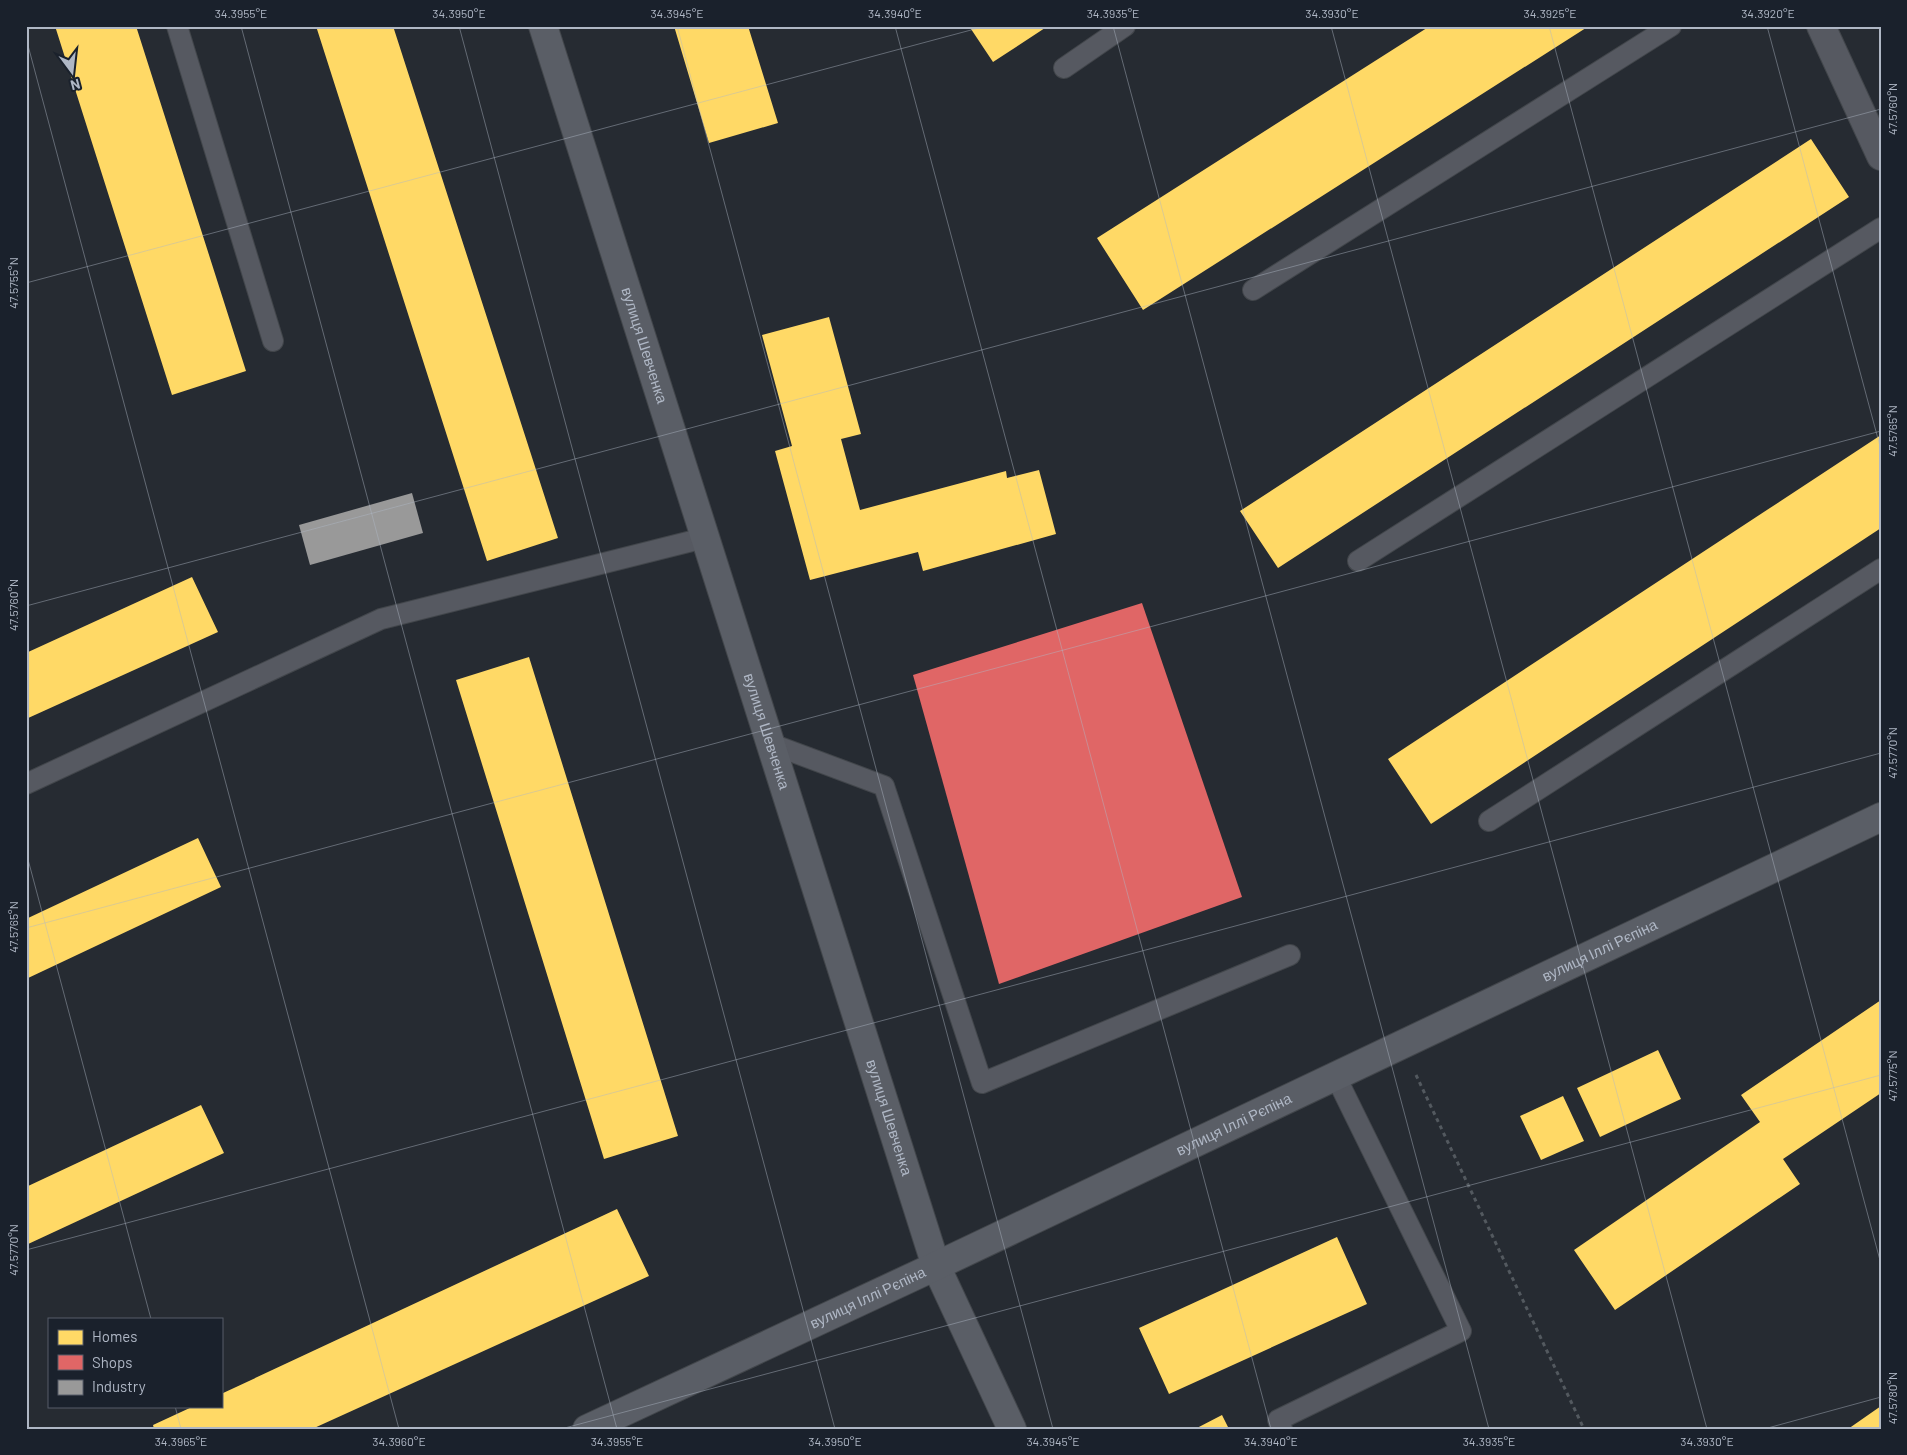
<svg xmlns="http://www.w3.org/2000/svg" width="1907" height="1455" viewBox="0 0 1907 1455" font-family="Barlow,sans-serif">
  <rect width="100%" height="100%" fill="#262b32"/>
  <path fill="#ffd966" d="M 55,26 L 136,26 L 246,371 L 172,395 Z
    M 316,26 L 393,26 L 558,538 L 487,561 Z
    M 674,26 L 748,26 L 778,123 L 709,143 Z
    M 969,26 L 1048,26 L 993,62 Z
    M 1430,26 L 1589,26 L 1143,310 L 1097,238 Z
    M 1811,139 L 1849,197 L 1278,568 L 1240,511 Z
    M 829,317 L 861,434 L 841,439 L 860,510 L 1006,471 L 1007,478 L 1039,470 L 1056,534 L 923,571 L 918,552 L 810,580 L 775,451 L 792,446 L 762,335 Z
    M 1881,435 L 1881,528 L 1431,824 L 1388,759 Z
    M 192,577 L 218,632 L 26,719 L 26,653 Z
    M 529,657 L 678,1136 L 604,1159 L 456,680 Z
    M 198,838 L 221,887 L 26,979 L 26,919 Z
    M 1881,1000 L 1881,1093 L 1783,1159 L 1800,1184 L 1615,1310 L 1574,1250 L 1760,1122 L 1741,1095 Z
    M 1658,1050 L 1681,1099 L 1600,1137 L 1577,1088 Z
    M 1563,1096 L 1584,1141 L 1541,1160 L 1520,1116 Z
    M 201,1105 L 224,1153 L 26,1245 L 26,1187 Z
    M 617,1209 L 649,1276 L 312,1429 L 154,1429 L 153,1425 L 194,1406 L 221,1406 L 221,1394 Z
    M 1337,1237 L 1367,1304 L 1169,1394 L 1139,1328 Z
    M 1881,1406 L 1881,1429 L 1848,1429 Z
    M 1222,1415 L 1229,1429 L 1195,1429 Z"/>
  <path fill="#e06666" d="M 1142,603 L 1242,897 L 999,984 L 913,675 Z"/>
  <path fill="#999" d="M 412,493 L 423,533 L 310,565 L 299,525 Z"/>
  <g fill="none" stroke-linecap="round" stroke-linejoin="round">
    <defs>
      <path id="lane" d="M 177,26 L 273,341
        M 1064,68 L 1125,26
        M 1253,290 L 1671,26
        M 1358,561 L 1881,228
        M 769,743 L 884,786 L 982,1083 L 1290,955
        M 26,784 L 381,619 L 704,538
        M 1489,821 L 1881,569
        M 1282,1429 L 1278,1420 L 1461,1331 L 1336,1077"/>
      <path id="street" d="M 1821,26 L 1881,156"/>
      <g id="secondary">
        <path id="s1" d="M 543,26 L 936,1266 L 1012,1429"/>
        <path id="s2" d="M 587,1429 L 936,1266 L 1881,817"/>
      </g>
    </defs>
    <use href="#lane" stroke="#42464b" stroke-width="22"/>
    <use href="#street" stroke="#42464b" stroke-width="30"/>
    <use href="#secondary" stroke="#42464b" stroke-width="30"/>
    <path stroke="#53595f" stroke-width="3" stroke-dasharray="4 4" stroke-linecap="butt" d="M 1416,1075 L 1584,1429"/>
    <use href="#lane" stroke="#565961" stroke-width="20"/>
    <use href="#street" stroke="#565961" stroke-width="28"/>
    <use href="#secondary" stroke="#5a5e66" stroke-width="28"/>
  </g>
  <path fill="none" stroke="#afb7c5" stroke-width="1" stroke-opacity="0.45" d="M 241,26 L 617,1429M 459,26 L 835,1429M 677,26 L 1053,1429M 895,26 L 1271,1429M 1113,26 L 1489,1429M 1331,26 L 1707,1429M 1549,26 L 1881,1264M 1767,26 L 1881,450M 26,38 L 399,1429M 26,283 L 986,26M 26,606 L 1881,109M 26,852 L 151,1319M 26,928 L 1881,431M 26,1250 L 1881,753M 175,1406 L 181,1429M 561,1429 L 1881,1075M 1764,1429 L 1881,1397"/>
  <g text-anchor="middle" stroke-width="5" stroke-linejoin="round" paint-order="stroke">
    <g font-size="15" fill="#afb7c5" stroke="#1a212c">
      <text dy="5" stroke="none"><textPath href="#s1" startOffset="335">вулиця Шевченка</textPath></text>
      <text dy="5" stroke="none"><textPath href="#s1" startOffset="740">вулиця Шевченка</textPath></text>
      <text dy="5" stroke="none"><textPath href="#s2" startOffset="1120">вулиця Іллі Рєпіна</textPath></text>
      <text dy="5" stroke="none"><textPath href="#s1" startOffset="1145">вулиця Шевченка</textPath></text>
      <text dy="5" stroke="none"><textPath href="#s2" startOffset="715">вулиця Іллі Рєпіна</textPath></text>
      <text dy="5" stroke="none"><textPath href="#s2" startOffset="310">вулиця Іллі Рєпіна</textPath></text>
    </g>
  </g>
  <rect width="1907" height="1455" fill="none" stroke="#1a212c" stroke-width="55"/>
  <rect x="48" y="1318" width="175" height="90" fill="#1a212c" stroke="#565d69"/>
  <rect x="58" y="1330" width="25" height="15" fill="#ffd966" stroke="#565d69"/>
  <text x="92" y="1342" font-size="15" fill="#afb7c5">Homes</text>
  <rect x="58" y="1355" width="25" height="15" fill="#e06666" stroke="#565d69"/>
  <text x="92" y="1368" font-size="15" fill="#afb7c5">Shops</text>
  <rect x="58" y="1380" width="25" height="15" fill="#999999" stroke="#565d69"/>
  <text x="92" y="1392" font-size="15" fill="#afb7c5">Industry</text>
  <g transform="translate(72 72) rotate(165)" stroke="#1a212c" stroke-width="4" paint-order="stroke">
  <path d="M0-4L9 19L0 12L-9 19Z" fill="#afb7c5"/>
  <text y="-8" font-size="14" font-weight="bold" text-anchor="middle" fill="#afb7c5">N</text>
  </g>
  <rect x="28" y="28" width="1852" height="1400" fill="none" stroke="#afb7c5" stroke-width="2"/>
  <g font-size="12" text-anchor="middle" fill="#afb7c5">
    <text x="241" y="18">34.3955°E</text>
    <text x="459" y="18">34.3950°E</text>
    <text x="677" y="18">34.3945°E</text>
    <text x="895" y="18">34.3940°E</text>
    <text x="1113" y="18">34.3935°E</text>
    <text x="1332" y="18">34.3930°E</text>
    <text x="1550" y="18">34.3925°E</text>
    <text x="1768" y="18">34.3920°E</text>
    <text transform="translate(1893 109) rotate(-90)" y="4">47.5760°N</text>
    <text transform="translate(14 283) rotate(-90)" y="4">47.5755°N</text>
    <text transform="translate(1893 431) rotate(-90)" y="4">47.5765°N</text>
    <text transform="translate(14 605) rotate(-90)" y="4">47.5760°N</text>
    <text transform="translate(1893 753) rotate(-90)" y="4">47.5770°N</text>
    <text transform="translate(14 927) rotate(-90)" y="4">47.5765°N</text>
    <text transform="translate(1893 1076) rotate(-90)" y="4">47.5775°N</text>
    <text transform="translate(14 1250) rotate(-90)" y="4">47.5770°N</text>
    <text transform="translate(1893 1398) rotate(-90)" y="4">47.5780°N</text>
    <text x="181" y="1446">34.3965°E</text>
    <text x="399" y="1446">34.3960°E</text>
    <text x="617" y="1446">34.3955°E</text>
    <text x="835" y="1446">34.3950°E</text>
    <text x="1053" y="1446">34.3945°E</text>
    <text x="1271" y="1446">34.3940°E</text>
    <text x="1489" y="1446">34.3935°E</text>
    <text x="1707" y="1446">34.3930°E</text>
  </g>
</svg>
